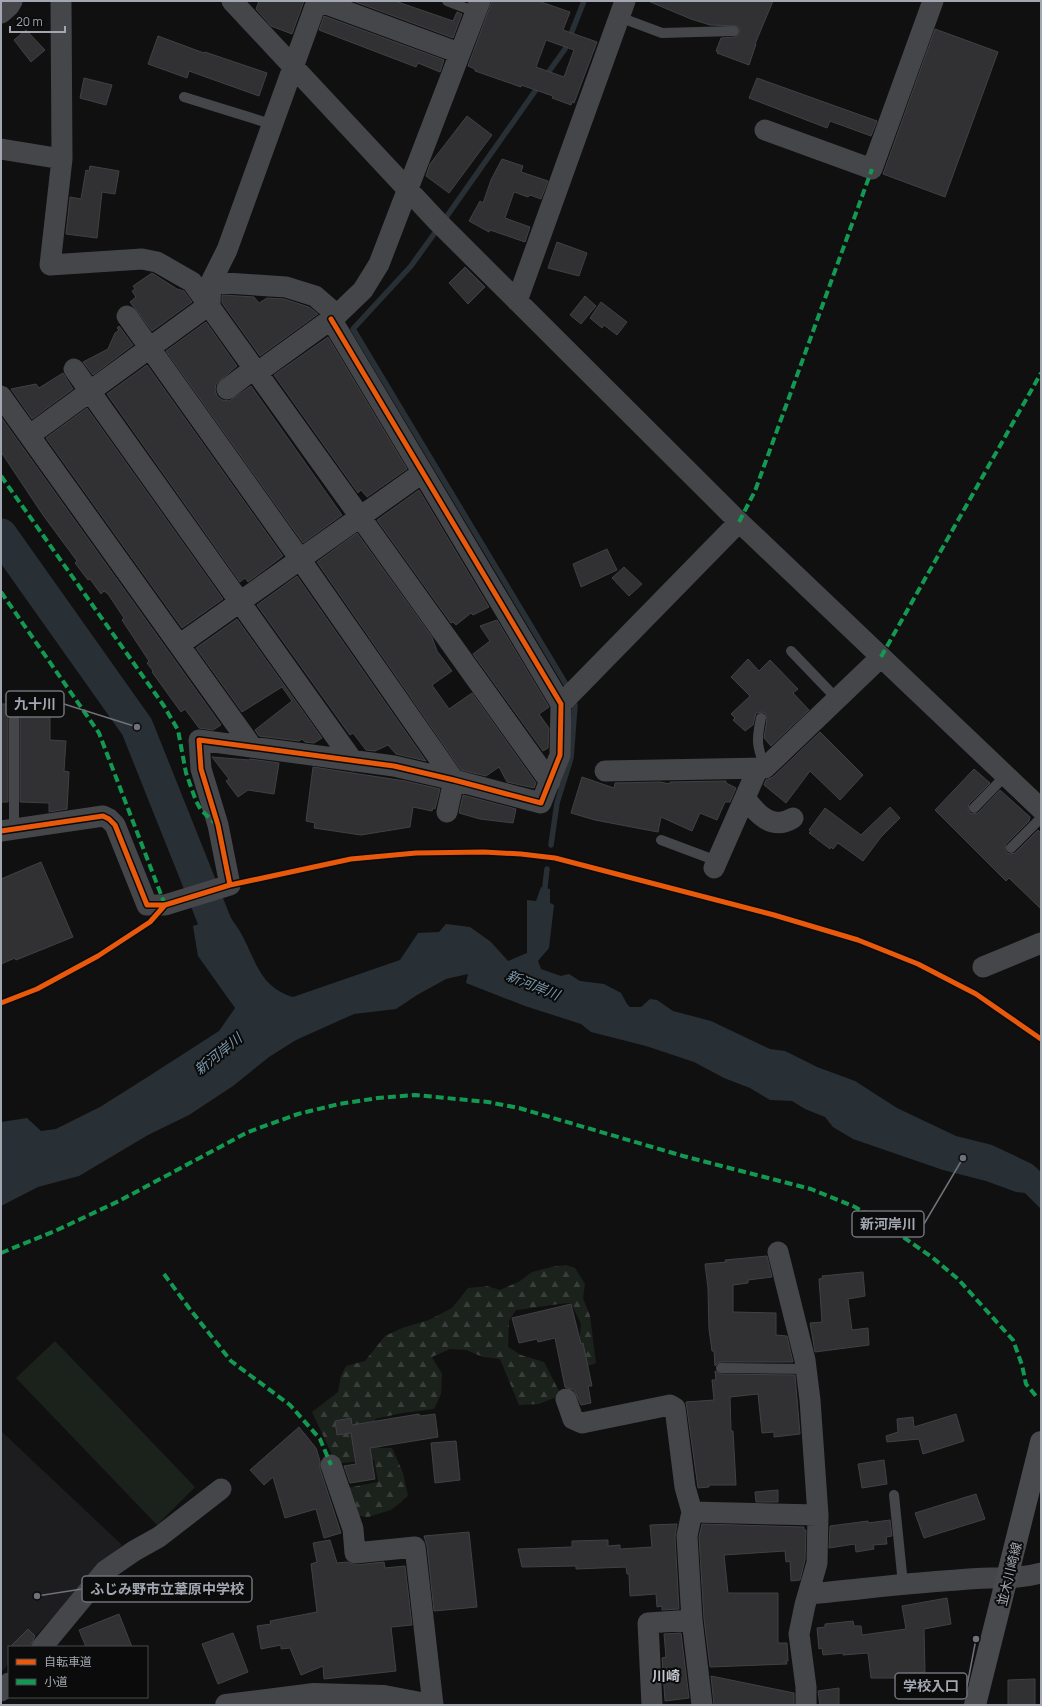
<svg xmlns="http://www.w3.org/2000/svg" width="1042" height="1706" viewBox="0 0 1042 1706" font-family="Manrope,'Noto Sans JP',sans-serif">
  <defs>
    <pattern id="forest-firs" width="22" height="20" patternUnits="userSpaceOnUse"><rect width="22" height="20" fill="#1b211b"/><path d="M5 1l3.5 6h-7zM16 11l3.5 6h-7z" fill="#393e3a"/></pattern>
  </defs>
  <rect width="100%" height="100%" fill="#101011"/>
  <path fill="#1d1d1f" d="M 1,1431 L 122,1545 L 25,1647 L 9,1647 L 9,1664 L 1,1672 Z"/>
  <path fill="#1b211b" d="M 55,1341 L 195,1487 L 157,1525 L 16,1378 Z"/>
  <path fill="url(#forest-firs)" d="M 566,1265 L 575,1268 L 585,1284 L 583,1298 L 590,1316 L 596,1363 L 588,1366 L 579,1344 L 581,1324 L 571,1303 C 552,1304 535,1308 516,1310 L 509,1321 L 508,1347 L 521,1355 L 544,1362 L 561,1395 L 539,1404 L 519,1405 L 500,1359 L 483,1357 L 466,1350 L 450,1349 L 432,1357 L 442,1374 L 441,1394 L 434,1409 L 402,1413 L 375,1419 L 380,1448 L 392,1448 L 403,1473 L 408,1496 L 391,1510 L 368,1517 L 348,1514 L 347,1488 L 378,1482 L 374,1460 L 342,1463 L 335,1461 L 312,1412 L 338,1392 L 341,1376 L 346,1366 L 365,1361 L 385,1336 L 402,1328 L 429,1320 L 452,1308 L 468,1288 L 487,1286 L 500,1290 L 520,1281 L 532,1272 L 552,1267 Z"/>
  <path fill="#283035" d="M 541,887 L 550,889 L 550,903 L 554,905 L 549,948 L 538,961 L 541,969 L 561,976 L 569,974 L 580,981 L 604,984 L 621,993 L 627,1004 L 630,1007 L 641,1007 L 650,999 L 657,1000 L 673,1011 L 711,1021 L 770,1049 L 785,1051 L 817,1067 L 855,1081 L 897,1108 L 956,1136 L 992,1145 L 1032,1164 L 1041,1172 L 1041,1209 L 1025,1193 L 1016,1192 L 986,1181 L 943,1170 L 853,1139 L 833,1127 L 825,1117 L 805,1109 L 792,1101 L 770,1100 L 750,1088 L 724,1078 L 694,1062 L 646,1046 L 591,1032 L 581,1024 L 525,1006 L 466,983 L 468,974 L 446,979 L 417,995 L 396,1009 L 354,1014 L 296,1040 L 269,1057 L 233,1086 L 189,1115 L 148,1135 L 79,1176 L 38,1187 L 1,1206 L 1,1122 L 27,1118 L 41,1131 L 56,1129 L 100,1107 L 146,1078 L 219,1031 L 235,1008 L 198,956 L 193,926 L 228,914 C 233,921 239,929 243,937 C 257,964 261,987 293,997 L 400,960 L 418,933 L 439,932 L 446,924 L 470,927 L 491,942 L 508,961 L 527,953 L 527,900 L 536,901 Z"/>
  <g fill="none" stroke-linecap="round" stroke-linejoin="round">
    <path stroke="#283035" stroke-width="5.5" d="M 545,77 L 565,49 L 584,1
      M 447,216 L 540,84
      M 434,234 L 411,266 L 353,329 L 567,686
      M 551,845 L 557,803 L 571,758 L 575,705
      M 544,895 L 547,869"/>
    <path stroke="#283035" stroke-width="33" d="M 1,535 L 137,727 L 230,960"/>
  </g>
  <path fill="#313133" stroke="#404144" fill-rule="evenodd" d="M 259,1 L 304,1 L 292,34 L 271,26 L 256,9 Z
    M 353,1 L 395,1 L 453,21 L 457,12 L 462,14 L 453,38 Z
    M 492,1 L 538,1 L 570,12 L 563,30 L 597,42 L 574,103 L 572,102 L 571,105 L 552,98 L 553,96 L 521,85 L 521,87 L 475,71 L 475,69 L 468,66 ZM 546,40 L 574,50 L 564,77 L 536,67 Z
    M 648,1 L 773,1 L 755,44 L 756,44 L 749,65 L 717,53 L 718,52 L 716,51 L 721,38 L 735,37 L 739,34 L 740,30 L 737,26 L 710,25 L 691,19 Z
    M 324,16 L 444,60 L 440,72 L 418,63 L 416,67 L 319,30 Z
    M 935,29 L 998,52 L 945,197 L 883,174 Z
    M 26,30 L 45,50 L 31,62 L 14,40 Z
    M 158,36 L 204,53 L 205,52 L 267,73 L 259,96 L 189,71 L 187,78 L 148,64 Z
    M 84,78 L 112,85 L 106,105 L 80,98 Z
    M 757,78 L 877,121 L 871,136 L 830,121 L 827,128 L 749,98 Z
    M 467,116 L 492,135 L 449,193 L 426,176 L 430,164 Z
    M 502,159 L 523,166 L 521,172 L 548,181 L 541,199 L 530,195 L 528,197 L 514,192 L 505,218 L 530,227 L 525,242 L 490,230 L 489,232 L 469,221 L 480,201 L 483,203 L 491,180 Z
    M 90,166 L 119,171 L 115,194 L 102,192 L 97,238 L 66,234 L 70,197 L 81,199 L 86,170 L 89,171 Z
    M 557,242 L 587,253 L 579,276 L 548,268 Z
    M 465,267 L 485,287 L 468,304 L 449,283 Z
    M 152,273 L 177,289 L 184,291 L 192,302 L 152,331 L 130,302 L 136,297 L 132,291 L 135,289 L 133,286 Z
    M 222,295 L 254,297 L 259,303 L 267,298 L 284,299 L 309,307 L 318,314 L 260,356 L 222,303 Z
    M 585,296 L 596,306 L 581,324 L 570,315 Z
    M 601,302 L 627,322 L 617,335 L 604,325 L 602,328 L 590,318 Z
    M 206,322 L 237,366 L 216,384 L 215,390 L 217,396 L 222,400 L 229,401 L 251,386 L 342,515 L 303,543 L 166,351 Z
    M 119,326 L 133,345 L 93,375 L 83,362 L 108,349 L 115,333 L 119,330 L 117,328 Z
    M 328,337 L 407,469 L 367,497 L 361,490 L 358,493 L 274,375 Z
    M 147,365 L 283,556 L 248,582 L 245,578 L 240,582 L 107,394 Z
    M 63,373 L 73,389 L 32,419 L 11,389 L 36,384 L 39,388 Z
    M 87,408 L 223,599 L 182,628 L 46,438 Z
    M 1,417 L 169,652 L 221,725 L 213,730 L 199,728 L 185,709 L 181,712 L 152,672 L 153,671 L 147,663 L 149,661 L 122,620 L 124,618 L 108,594 L 104,591 L 101,594 L 90,579 L 88,580 L 75,563 L 77,561 L 43,515 L 1,452 Z
    M 419,490 L 489,607 L 473,615 L 471,613 L 456,625 L 453,622 L 451,623 L 377,520 Z
    M 357,533 L 432,637 L 437,651 L 452,671 L 432,685 L 449,709 L 472,693 L 536,783 L 534,788 L 507,782 L 499,767 L 486,776 L 461,770 L 317,562 Z
    M 607,549 L 617,570 L 581,587 L 573,564 Z
    M 624,567 L 642,584 L 629,596 L 612,578 Z
    M 297,576 L 426,761 L 396,754 L 388,745 L 375,751 L 366,750 L 353,733 L 350,735 L 257,605 Z
    M 237,619 L 322,738 L 314,743 L 305,742 L 302,739 L 299,741 L 259,736 L 255,730 L 292,701 L 282,687 L 242,712 L 196,648 Z
    M 497,620 L 549,707 L 539,714 L 549,728 L 548,748 L 543,751 L 473,654 L 490,641 L 480,626 Z
    M 748,659 L 759,671 L 770,660 L 798,689 L 793,693 L 809,710 L 771,746 L 764,738 L 767,719 L 765,713 L 762,712 L 756,713 L 753,725 L 745,731 L 733,720 L 735,718 L 731,714 L 750,696 L 731,677 Z
    M 1,704 L 50,704 L 50,740 L 66,741 L 64,771 L 69,772 L 67,809 L 49,812 L 49,803 L 20,802 L 20,713 L 19,709 L 14,707 L 10,708 L 8,713 L 8,802 L 1,802 Z
    M 820,732 L 863,775 L 840,800 L 810,771 L 786,803 L 764,785 L 766,780 L 773,777 Z
    M 212,757 L 249,760 L 250,759 L 279,763 L 274,794 L 248,790 L 238,797 L 226,781 L 229,779 Z
    M 313,767 L 405,781 L 440,789 L 435,809 L 433,808 L 432,811 L 413,807 L 410,827 L 361,835 L 314,828 L 315,823 L 306,821 Z
    M 974,769 L 990,783 L 969,804 L 968,809 L 970,813 L 973,814 L 978,813 L 1000,790 L 1030,817 L 1029,821 L 1006,844 L 1005,849 L 1007,853 L 1010,854 L 1015,853 L 1038,830 L 1041,833 L 1041,909 L 1009,878 L 1006,881 L 935,810 Z
    M 582,777 L 614,788 L 615,783 L 660,782 L 670,784 L 670,782 L 726,781 L 726,783 L 736,788 L 730,802 L 725,802 L 717,820 L 700,813 L 692,831 L 661,817 L 658,832 L 595,820 L 571,813 Z
    M 463,795 L 516,809 L 513,823 L 480,819 L 459,813 Z
    M 890,807 L 900,818 L 881,837 L 863,861 L 838,843 L 833,849 L 831,847 L 830,849 L 809,833 L 811,832 L 809,830 L 825,808 L 861,835 Z
    M 41,862 L 73,937 L 16,960 L 15,958 L 1,964 L 1,879 Z
    M 767,1256 L 772,1277 L 748,1280 L 748,1283 L 733,1285 L 733,1312 L 776,1313 L 776,1335 L 787,1336 L 793,1362 L 721,1362 L 718,1363 L 715,1366 L 714,1351 L 712,1351 L 709,1329 L 708,1288 L 705,1264 L 726,1262 L 725,1260 Z
    M 863,1272 L 865,1296 L 848,1299 L 852,1330 L 868,1328 L 869,1345 L 815,1352 L 810,1323 L 822,1322 L 819,1279 L 823,1278 L 822,1276 Z
    M 571,1304 L 581,1344 L 583,1343 L 592,1386 L 588,1386 L 591,1403 L 581,1405 L 574,1390 L 565,1387 L 555,1338 L 538,1342 L 537,1339 L 519,1343 L 512,1318 Z
    M 715,1371 L 721,1374 L 795,1375 L 800,1434 L 774,1437 L 774,1432 L 762,1433 L 758,1394 L 730,1397 L 731,1431 L 733,1431 L 736,1485 L 709,1485 L 709,1487 L 698,1488 L 686,1402 L 714,1400 L 712,1380 L 716,1380 Z
    M 419,1414 L 420,1416 L 435,1414 L 438,1437 L 370,1448 L 375,1479 L 350,1483 L 344,1466 L 356,1464 L 351,1433 L 337,1435 L 335,1421 L 351,1418 L 352,1425 Z
    M 956,1414 L 964,1441 L 923,1454 L 919,1439 L 887,1442 L 886,1436 L 898,1432 L 897,1419 L 913,1417 L 914,1427 Z
    M 299,1427 L 316,1448 L 320,1461 L 320,1469 L 341,1533 L 324,1538 L 316,1509 L 285,1518 L 273,1477 L 264,1485 L 250,1470 Z
    M 456,1441 L 460,1480 L 435,1483 L 431,1443 Z
    M 884,1460 L 887,1484 L 862,1488 L 858,1464 Z
    M 778,1490 L 778,1502 L 756,1502 L 755,1492 Z
    M 976,1494 L 985,1519 L 924,1538 L 915,1513 Z
    M 890,1520 L 892,1536 L 886,1537 L 887,1544 L 873,1545 L 874,1549 L 856,1552 L 855,1544 L 829,1548 L 830,1526 L 868,1521 L 868,1523 Z
    M 677,1524 L 675,1537 L 679,1609 L 662,1610 L 662,1606 L 657,1607 L 656,1594 L 630,1596 L 629,1574 L 627,1574 L 626,1567 L 576,1569 L 576,1566 L 522,1567 L 518,1549 L 572,1547 L 572,1541 L 608,1540 L 608,1546 L 620,1545 L 620,1549 L 652,1547 L 650,1525 Z
    M 702,1524 L 804,1527 L 804,1530 L 806,1530 L 805,1560 L 800,1580 L 791,1581 L 790,1561 L 786,1562 L 785,1551 L 724,1555 L 728,1593 L 778,1593 L 778,1643 L 787,1643 L 788,1661 L 786,1661 L 787,1664 L 710,1667 L 704,1619 L 699,1537 Z
    M 469,1532 L 477,1607 L 434,1611 L 427,1546 L 424,1536 Z
    M 330,1540 L 337,1563 L 347,1562 L 356,1565 L 384,1562 L 385,1568 L 405,1566 L 412,1625 L 391,1627 L 396,1671 L 324,1679 L 323,1666 L 301,1675 L 290,1648 L 281,1649 L 281,1645 L 261,1649 L 257,1626 L 271,1624 L 270,1621 L 317,1612 L 311,1564 L 317,1562 L 313,1543 Z
    M 947,1598 L 951,1624 L 924,1629 L 925,1672 L 922,1672 L 922,1678 L 871,1678 L 868,1653 L 843,1655 L 843,1653 L 823,1655 L 822,1648 L 819,1649 L 817,1628 L 825,1627 L 825,1624 L 853,1621 L 854,1626 L 861,1626 L 862,1635 L 906,1629 L 902,1606 Z
    M 119,1614 L 132,1647 L 86,1647 L 79,1630 Z
    M 28,1629 L 35,1636 L 30,1647 L 10,1647 Z
    M 233,1633 L 248,1672 L 218,1684 L 202,1644 Z
    M 681,1633 L 689,1698 L 665,1701 L 662,1658 L 666,1657 L 664,1634 Z
    M 711,1676 L 794,1693 L 794,1705 L 714,1705 Z
    M 1035,1679 L 1035,1705 L 1008,1705 L 1008,1680 Z
    M 839,1688 L 839,1705 L 820,1705 L 818,1691 Z"/>
  <g fill="none" stroke-linecap="round" stroke-linejoin="round">
    <path stroke="#454649" stroke-width="10" d="M 447,1 L 476,12
      M 619,17 L 662,33 L 734,31
      M 184,97 L 271,124
      M 791,651 L 837,699
      M 14,713 L 14,828
      M 761,718 C 756,741 757,746 765,768
      M 974,808 L 1005,776
      M 661,840 L 717,861
      M 1011,848 L 1041,818
      M 721,1368 L 806,1369
      M 894,1495 L 903,1584"/>
    <path stroke="#454649" stroke-width="21" d="M 61,1 L 62,159 L 50,265 L 142,259 L 157,262 L 192,282 L 550,782
      M 232,1 L 438,222 L 733,516 L 1041,809
      M 318,1 L 459,53
      M 1,13 L 9,6 L 12,1
      M 765,130 L 872,169 L 933,1
      M 1,149 L 62,159
      M 211,282 L 286,287 L 315,296 L 337,315
      M 517,301 L 625,1
      M 127,316 L 300,559 L 454,780 L 447,812
      M 74,369 L 353,761
      M 258,372 L 337,315 L 363,290 L 379,264 L 480,1
      M 227,389 L 255,368
      M 1,396 L 252,747
      M 30,435 L 210,304 L 211,282 L 227,250 L 317,1
      M 179,645 L 422,473
      M 561,704 L 739,522
      M 605,771 L 765,768 L 881,657
      M 745,798 C 757,814 772,831 793,818
      M 1,831 L 103,816 L 109,819 L 115,825 L 147,905 L 165,905 L 230,885 L 218,825 L 201,769 L 199,740 L 394,766 L 454,780 L 541,803 L 560,755 L 561,704 L 331,319
      M 714,868 L 758,768
      M 983,967 L 1041,943
      M 778,1252 L 805,1360 L 810,1400 L 818,1515 L 817,1563 L 805,1605 L 799,1634 L 806,1687 L 806,1705
      M 566,1399 L 573,1419 L 582,1423 L 670,1405 L 675,1408 L 685,1487 L 692,1512 L 818,1515
      M 331,1465 L 353,1529 L 355,1553 L 415,1547 L 433,1705
      M 692,1512 L 687,1536 L 692,1620 L 702,1705
      M 809,1594 C 854,1590 898,1584 943,1581 C 959,1580 974,1578 989,1578 C 1008,1578 1023,1578 1041,1573
      M 42,1647 L 105,1571 L 134,1551 L 159,1537 L 221,1489
      M 1,1691 L 9,1683
      M 652,1705 L 648,1623 L 692,1620"/>
    <path stroke="#454649" stroke-width="22" d="M 226,1705 L 314,1694 L 384,1696 L 431,1705"/>
    <path stroke="#494a4d" stroke-width="22" d="M 975,1705 L 1041,1442"/>
    <path stroke="#139951" stroke-width="4" stroke-dasharray="8 4" stroke-linecap="butt" d="M 1,476 L 164,706 L 178,730 L 186,773 L 196,801 L 201,810 L 216,824
      M 739,522 L 755,491 L 872,169
      M 1,592 L 99,733 L 165,905
      M 881,657 L 1041,373
      M 1,1253 L 55,1231 L 119,1201 L 248,1132 L 298,1114 L 339,1104 L 378,1098 L 415,1095 L 488,1102 L 519,1108 L 683,1156 L 811,1189 L 855,1207 L 889,1227 L 933,1258 L 958,1279 L 1013,1340 L 1022,1365 L 1026,1384 L 1036,1396
      M 164,1274 L 189,1308 L 231,1361 L 290,1405 L 320,1439 L 331,1465"/>
    <defs>
      <path id="cycleway" d="M 1,831 L 103,816 L 109,819 L 115,825 L 147,905 L 165,905 L 230,885 L 351,859 L 416,853 L 484,852 L 521,854 L 555,858 L 774,915 L 858,940 L 918,964 L 976,994 L 1041,1039
        M 230,885 L 218,825 L 201,769 L 199,740 L 394,766 L 454,780 L 541,803 L 560,755 L 561,704 L 331,319
        M 1,1003 L 37,989 L 98,956 L 150,922 L 165,905"/>
    </defs>
    <use href="#cycleway" stroke="#0b0b0c" stroke-width="8"/>
    <use href="#cycleway" stroke="#e8590c" stroke-width="5"/>
  </g>
  <g text-anchor="middle" stroke-width="4" stroke-linejoin="round" paint-order="stroke">
    <g font-size="13" fill="#a2a7b1" stroke="#0b0b0c">
      <text transform="translate(1009 1574) rotate(-76)" y="5">並木川崎線</text>
    </g>
    <g font-size="14" font-style="italic" fill="#7a97ab" stroke="#0b0b0c">
      <text transform="translate(533 985) rotate(22)" y="5">新河岸川</text>
      <text transform="translate(218 1054) rotate(-39)" y="5">新河岸川</text>
    </g>
    <g font-size="14" font-weight="bold" fill="#c3c6ce" stroke="#0b0b0c">
      <text x="666" y="1681">川崎</text>
    </g>
  </g>
  <path fill="none" stroke="#6f7279" stroke-width="1.5" d="M137 727L64 704M963 1158L924 1224M37 1596L82 1589M976 1639L967 1686"/>
  <g fill="#6f7279" stroke="#0b0b0c" stroke-width="1.5">
    <circle cx="137" cy="727" r="4"/>
    <circle cx="963" cy="1158" r="4"/>
    <circle cx="37" cy="1596" r="4"/>
    <circle cx="976" cy="1639" r="4"/>
  </g>
  <g fill="#0b0b0c" stroke="#6f7279" stroke-width="1.5">
    <rect x="6" y="691" width="58" height="26" rx="4"/>
    <rect x="852" y="1211" width="72" height="26" rx="4"/>
    <rect x="82" y="1576" width="170" height="26" rx="4"/>
    <rect x="895" y="1673" width="72" height="26" rx="4"/>
  </g>
  <g font-size="14" text-anchor="middle" font-weight="bold" fill="#a2a7b1">
    <text x="35" y="709">九十川</text>
    <text x="888" y="1229">新河岸川</text>
    <text x="167" y="1594">ふじみ野市立葦原中学校</text>
    <text x="931" y="1691">学校入口</text>
  </g>
  <rect width="1042" height="1706" fill="none" stroke="#a2a7b1" stroke-width="4"/>
  <rect x="8" y="1646" width="140" height="52" fill="#0b0b0c" stroke="#47494e"/>
  <rect x="16" y="1659" width="20" height="6" fill="#e8590c" stroke="#47494e"/>
  <text x="44" y="1666" font-size="12" fill="#a2a7b1">自転車道</text>
  <rect x="16" y="1679" width="20" height="6" fill="#139951" stroke="#47494e"/>
  <text x="44" y="1686" font-size="12" fill="#a2a7b1">小道</text>
  <path d="M10 26v6h55v-6" fill="none" stroke="#a2a7b1" stroke-width="2"/>
  <text x="16" y="26" font-size="12" fill="#a2a7b1" stroke="#0b0b0c" stroke-width="3" paint-order="stroke">20 m</text>
</svg>
